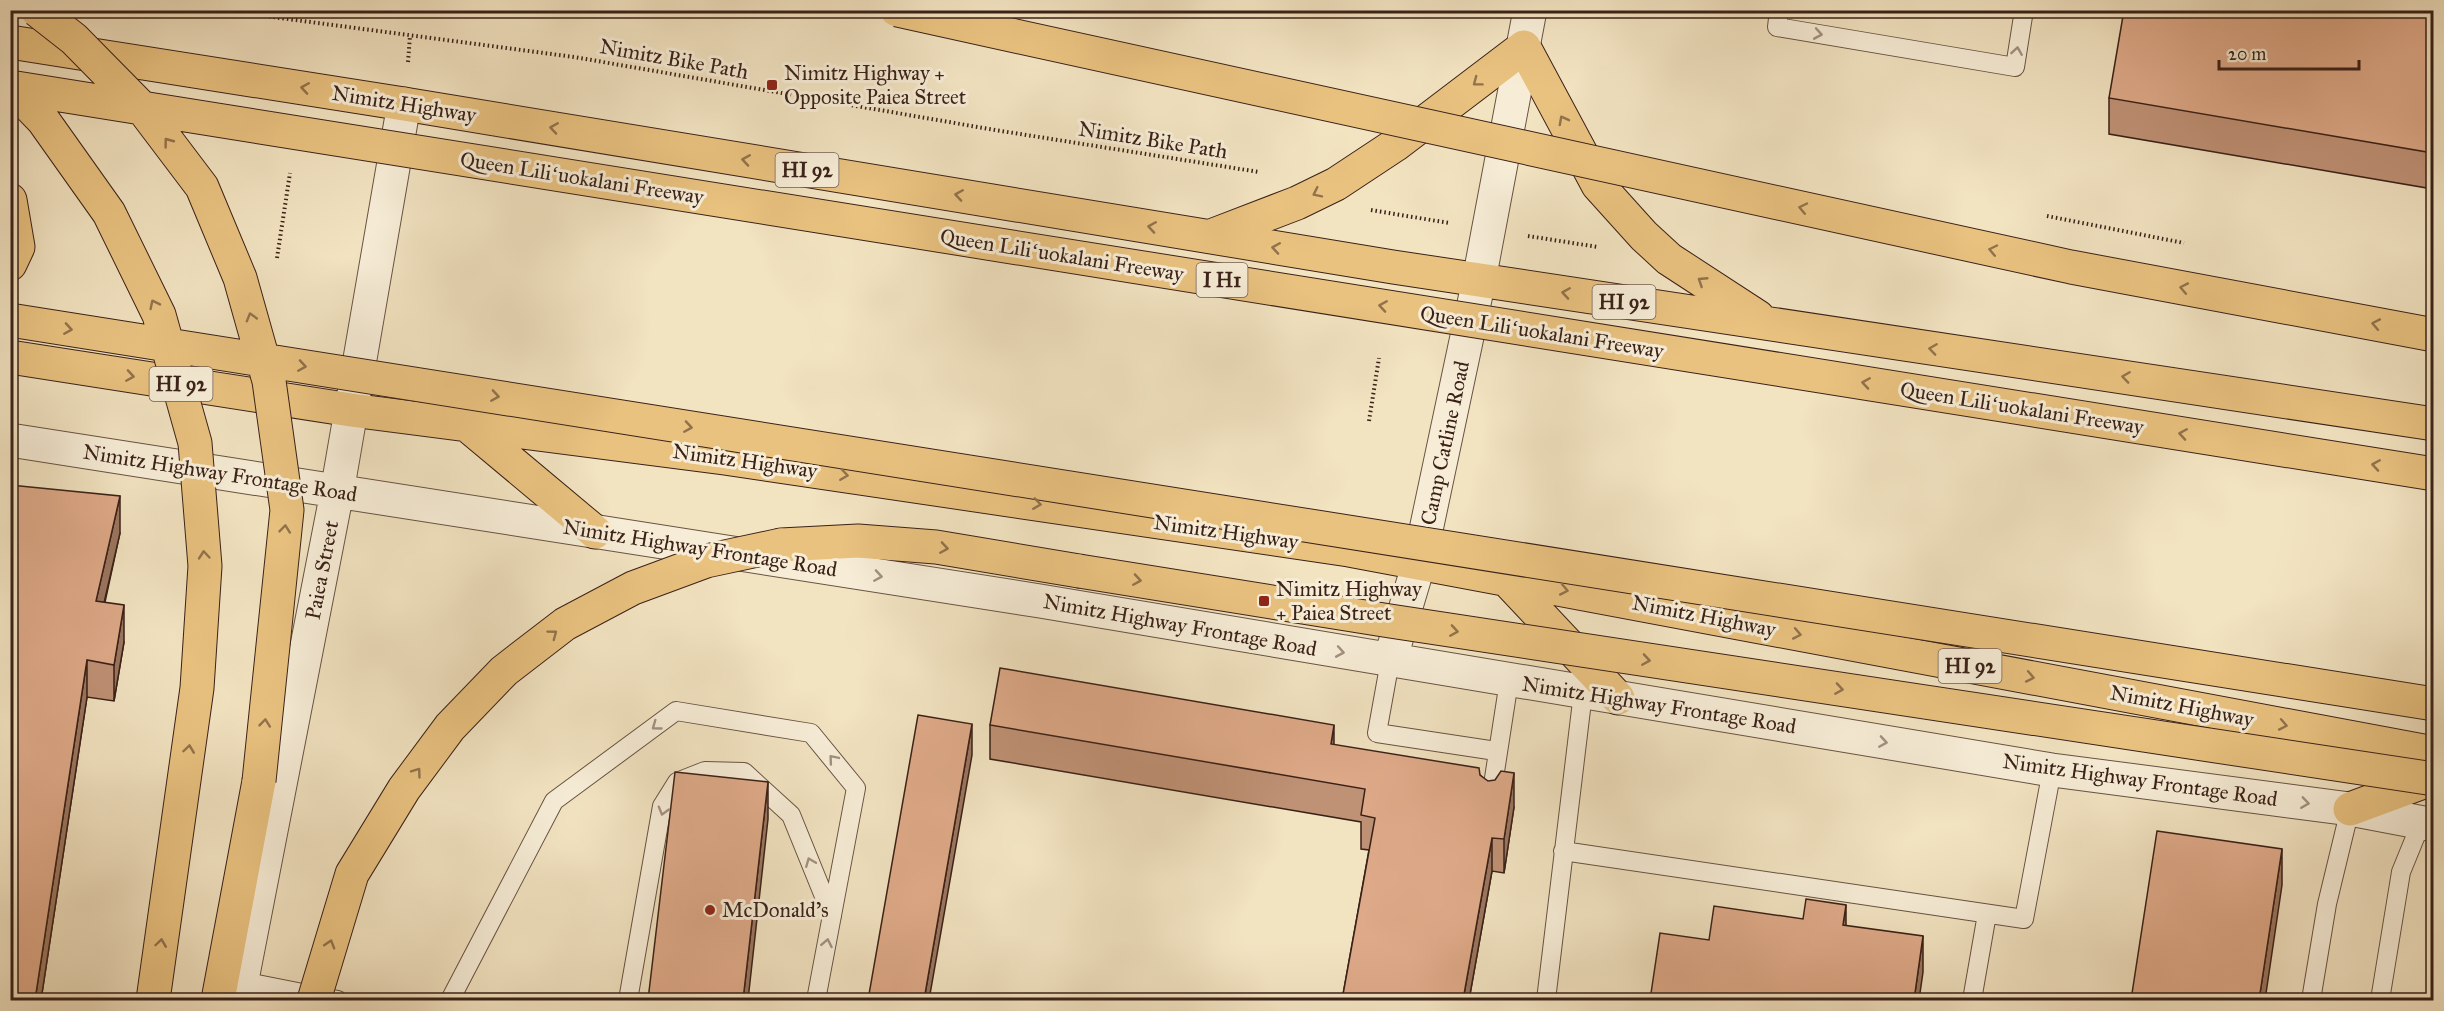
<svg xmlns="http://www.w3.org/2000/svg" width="2444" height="1011" viewBox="0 0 2444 1011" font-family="'IM FELL Great Primer',serif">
  <rect width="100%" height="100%" fill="#f2e3c1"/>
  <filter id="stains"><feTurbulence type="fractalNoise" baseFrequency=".00333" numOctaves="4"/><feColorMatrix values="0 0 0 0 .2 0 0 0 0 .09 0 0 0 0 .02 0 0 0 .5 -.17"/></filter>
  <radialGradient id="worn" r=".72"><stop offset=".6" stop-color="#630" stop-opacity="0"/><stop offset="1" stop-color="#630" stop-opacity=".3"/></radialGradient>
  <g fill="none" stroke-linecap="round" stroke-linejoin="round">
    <defs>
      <path id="lane" d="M 1779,10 L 1777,27 L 2015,67 L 2024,10
        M 1390,661 L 1377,733 L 1496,751
        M 1490,804 L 1509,681
        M 1563,851 L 2024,919 L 2052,770
        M 242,981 L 338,1000
        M 450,1000 L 554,801 L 676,711 L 811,733 L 856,788 L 816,1000
        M 628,1000 L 662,806 L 677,782 L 705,771 L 744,772 L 791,815 L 832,916
        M 1546,1000 L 1583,693
        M 1972,1000 L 1987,914
        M 2311,1000 L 2327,904 L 2350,809
        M 2380,1000 L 2401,872 L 2421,823"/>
      <path id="street" d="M 10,440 L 1040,601 L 2052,770 L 2350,809 L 2434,825
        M 1393,650 L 1419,563 L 1479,280 L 1530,10
        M 238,1000 L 337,492 L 404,104"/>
      <path id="primary" d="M 10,42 L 404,104 L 1393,267 L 2434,424
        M 10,200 L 18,247 L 10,264
        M 1211,236 L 1297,203 L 1336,184 L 1395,145 L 1524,47 L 1598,185 L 1644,236 L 1669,259 L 1758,317
        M 10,357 L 351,410 L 724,458 L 1349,550 L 2434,753
        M 466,424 L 595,532
        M 1506,579 L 1618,698
        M 2350,809 L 2434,778"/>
      <path id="highway" d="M 781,545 L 858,541 L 936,547 L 1079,571
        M 218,1000 L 259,781"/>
    </defs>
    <use href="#lane" stroke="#685242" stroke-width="20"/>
    <use href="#street" stroke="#685242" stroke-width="35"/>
    <use href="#primary" stroke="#3a2118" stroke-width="35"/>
    <use href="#highway" stroke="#3a2118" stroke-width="35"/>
    <path stroke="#3a2118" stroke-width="4" stroke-dasharray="1.5 3" stroke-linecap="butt" d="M 220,10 L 574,57 L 995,130 L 1259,172
      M 408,62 L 410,36
      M 1371,210 L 1449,223
      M 2047,216 L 2184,243
      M 1528,236 L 1598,247
      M 277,258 L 290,173
      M 1369,421 L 1379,358"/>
    <use href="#lane" stroke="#f7edd7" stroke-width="18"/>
    <use href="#street" stroke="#f7edd7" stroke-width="33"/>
    <use href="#primary" stroke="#e9c280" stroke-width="33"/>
    <use href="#highway" stroke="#e9c280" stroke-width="33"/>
    <defs>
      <path id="highway-bridge" d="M 37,10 L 74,39 L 143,109 L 202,187 L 240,278 L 269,381 L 287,510 L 259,781
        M 897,10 L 2071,267 L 2434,335
        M 10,86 L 43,120 L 109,213 L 159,315 L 195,443 L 205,566 L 197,688 L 153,1000
        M 10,87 L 2434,474
        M 10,320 L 2434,704
        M 1079,571 L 1390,621 L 2434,779
        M 314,1000 L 352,874 L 404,789 L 450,727 L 504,671 L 565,624 L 633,588 L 706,561 L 781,545"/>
    </defs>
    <use href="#highway-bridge" stroke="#3a2118" stroke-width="35" stroke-linecap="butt"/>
    <use href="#highway-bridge" stroke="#e9c280" stroke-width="33"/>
  </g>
  <path fill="#bf9175" stroke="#3a2118" stroke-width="1.5" d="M 2433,10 L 2433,189 L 2109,134 L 2109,98 Z
    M 10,485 L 120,533 L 105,602 L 124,642 L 114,701 L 87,697 L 41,1000 L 10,1000 Z
    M 990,725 L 1334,745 L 1480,775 L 1514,807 L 1504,873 L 1492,871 L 1469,1000 L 1342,1000 L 1369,850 L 1361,849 L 1361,822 L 990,759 Z"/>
  <path fill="#9b765f" stroke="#3a2118" stroke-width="1.5" d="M 120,496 L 120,533 L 96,638 L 96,601 Z
    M 124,605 L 124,642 L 114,701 L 114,665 Z
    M 87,660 L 87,697 L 41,1000 L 35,1000 Z
    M 972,724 L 972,755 L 929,1000 L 924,1000 Z
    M 1334,725 L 1334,759 L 1331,744 Z
    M 1514,773 L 1514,807 L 1504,873 L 1504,839 Z
    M 768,782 L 768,819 L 748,1000 L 743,1000 Z
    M 1492,838 L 1492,871 L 1469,1000 L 1463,1000 Z
    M 2282,849 L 2282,885 L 2265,1000 L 2259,1000 Z
    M 1846,905 L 1846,941 L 1843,925 Z
    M 1923,936 L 1923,972 L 1919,1000 L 1914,1000 Z"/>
  <path fill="#dea988" stroke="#3a2118" stroke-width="1.5" d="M 2124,10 L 2433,10 L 2433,153 L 2109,98 Z
    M 10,485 L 120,496 L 96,601 L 124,605 L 114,665 L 87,660 L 35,1000 L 23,1000 L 10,999 Z
    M 1000,668 L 1334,725 L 1331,744 L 1479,768 L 1480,775 L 1488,781 L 1495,780 L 1501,771 L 1514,773 L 1504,839 L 1492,838 L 1463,1000 L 1342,1000 L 1375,818 L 1361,815 L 1365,789 L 990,725 Z
    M 918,715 L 972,724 L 924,1000 L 868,1000 Z
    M 675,772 L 768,782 L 743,1000 L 648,1000 Z
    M 2157,831 L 2282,849 L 2259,1000 L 2131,1000 Z
    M 1806,899 L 1846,905 L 1843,925 L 1923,936 L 1914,1000 L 1650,1000 L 1660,933 L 1709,940 L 1714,906 L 1803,919 Z
    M 2015,994 L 2058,1000 L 2014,1000 Z"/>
  <defs><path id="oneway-chevron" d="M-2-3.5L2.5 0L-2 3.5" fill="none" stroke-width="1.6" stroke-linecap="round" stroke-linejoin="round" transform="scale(1.5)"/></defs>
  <g stroke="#a29181">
    <use href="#oneway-chevron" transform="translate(1818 34) rotate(10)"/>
    <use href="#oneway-chevron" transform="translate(2017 51) rotate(-81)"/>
    <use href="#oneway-chevron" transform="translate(878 576) rotate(9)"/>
    <use href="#oneway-chevron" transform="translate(1340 652) rotate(10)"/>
    <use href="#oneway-chevron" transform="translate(656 726) rotate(144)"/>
    <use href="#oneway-chevron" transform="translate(1883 742) rotate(9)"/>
    <use href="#oneway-chevron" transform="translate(833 759) rotate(-130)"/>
    <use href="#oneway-chevron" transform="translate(2305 803) rotate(8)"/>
    <use href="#oneway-chevron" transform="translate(663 811) rotate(106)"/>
    <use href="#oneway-chevron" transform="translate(810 862) rotate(-112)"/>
    <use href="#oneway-chevron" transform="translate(827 943) rotate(-79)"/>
  </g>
  <g stroke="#92724c">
    <use href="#oneway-chevron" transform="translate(1477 82) rotate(143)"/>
    <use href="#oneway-chevron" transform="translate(305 88) rotate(-171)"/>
    <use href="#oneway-chevron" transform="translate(1563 120) rotate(-118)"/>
    <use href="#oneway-chevron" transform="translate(554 128) rotate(-171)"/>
    <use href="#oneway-chevron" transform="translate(168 142) rotate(-127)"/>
    <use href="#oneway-chevron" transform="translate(746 160) rotate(-171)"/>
    <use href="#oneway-chevron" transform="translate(1317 193) rotate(154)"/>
    <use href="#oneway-chevron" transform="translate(959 195) rotate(-171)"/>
    <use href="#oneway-chevron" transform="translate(1803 208) rotate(-168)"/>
    <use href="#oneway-chevron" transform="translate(1152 227) rotate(-171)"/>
    <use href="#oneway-chevron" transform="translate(1276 248) rotate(-171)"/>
    <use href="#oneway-chevron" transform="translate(1993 250) rotate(-168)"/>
    <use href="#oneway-chevron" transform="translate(1702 281) rotate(-147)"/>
    <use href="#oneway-chevron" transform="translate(2184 288) rotate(-169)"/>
    <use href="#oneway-chevron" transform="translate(1566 293) rotate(-171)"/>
    <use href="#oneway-chevron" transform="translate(154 304) rotate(-116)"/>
    <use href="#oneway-chevron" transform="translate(1383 306) rotate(-171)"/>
    <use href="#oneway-chevron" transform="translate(251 317) rotate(-106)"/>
    <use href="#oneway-chevron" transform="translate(2376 324) rotate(-169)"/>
    <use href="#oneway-chevron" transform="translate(68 329) rotate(9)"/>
    <use href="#oneway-chevron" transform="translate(1933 349) rotate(-172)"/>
    <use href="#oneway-chevron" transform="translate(302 366) rotate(9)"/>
    <use href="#oneway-chevron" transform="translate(130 376) rotate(9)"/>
    <use href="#oneway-chevron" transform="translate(2126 377) rotate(-172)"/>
    <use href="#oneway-chevron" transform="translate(1866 383) rotate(-171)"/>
    <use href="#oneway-chevron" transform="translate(495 396) rotate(9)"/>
    <use href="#oneway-chevron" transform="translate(688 427) rotate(9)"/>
    <use href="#oneway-chevron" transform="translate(2183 434) rotate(-171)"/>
    <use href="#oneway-chevron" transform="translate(2376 465) rotate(-171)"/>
    <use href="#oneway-chevron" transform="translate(844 475) rotate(8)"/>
    <use href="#oneway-chevron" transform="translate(1037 504) rotate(8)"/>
    <use href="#oneway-chevron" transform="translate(285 529) rotate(-84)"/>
    <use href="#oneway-chevron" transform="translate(944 548) rotate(9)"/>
    <use href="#oneway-chevron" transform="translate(204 555) rotate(-95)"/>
    <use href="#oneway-chevron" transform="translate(1137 580) rotate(9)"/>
    <use href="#oneway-chevron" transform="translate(1564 590) rotate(11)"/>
    <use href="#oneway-chevron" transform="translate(1454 631) rotate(9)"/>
    <use href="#oneway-chevron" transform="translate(553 634) rotate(-37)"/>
    <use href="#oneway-chevron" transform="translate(1797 634) rotate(11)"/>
    <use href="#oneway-chevron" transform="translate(1646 660) rotate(9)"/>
    <use href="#oneway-chevron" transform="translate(2030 677) rotate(11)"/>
    <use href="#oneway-chevron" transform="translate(1839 689) rotate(9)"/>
    <use href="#oneway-chevron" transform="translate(265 723) rotate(-84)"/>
    <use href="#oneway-chevron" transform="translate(2283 725) rotate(11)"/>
    <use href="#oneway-chevron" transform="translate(189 749) rotate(-82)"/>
    <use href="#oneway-chevron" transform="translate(417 772) rotate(-54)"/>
    <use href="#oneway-chevron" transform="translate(161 943) rotate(-82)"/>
    <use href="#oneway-chevron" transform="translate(330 944) rotate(-73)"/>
  </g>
  <g fill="#8f2418" stroke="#f7edd7" stroke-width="2">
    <rect x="766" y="79" width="12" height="12" rx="3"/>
    <rect x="1258" y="595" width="12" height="12" rx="3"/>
    <circle cx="710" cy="910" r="6"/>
  </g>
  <g text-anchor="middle" stroke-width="6" stroke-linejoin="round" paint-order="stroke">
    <g fill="#f7edd7" stroke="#735e51" stroke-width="1.5">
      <rect x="775.5" y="153" width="63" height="34" rx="4.5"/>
      <rect x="1196.5" y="263" width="51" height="34" rx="4.5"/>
      <rect x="1592.5" y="285" width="63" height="34" rx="4.5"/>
      <rect x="149.5" y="367" width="63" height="34" rx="4.5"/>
      <rect x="1938.5" y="649" width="63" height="34" rx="4.5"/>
    </g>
    <g font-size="20" font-weight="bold" fill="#3a2118">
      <text x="807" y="177">HI 92</text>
      <text x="1222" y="287">I H1</text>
      <text x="1624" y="309">HI 92</text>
      <text x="181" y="391">HI 92</text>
      <text x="1970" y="673">HI 92</text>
    </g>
    <g font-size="21" fill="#3a2118" stroke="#f7edd7">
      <text transform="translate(674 59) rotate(10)" y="7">Nimitz Bike Path</text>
      <text transform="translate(404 104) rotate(9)" y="7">Nimitz Highway</text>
      <text transform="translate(1153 140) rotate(9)" y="7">Nimitz Bike Path</text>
      <text transform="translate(582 178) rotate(9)" y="7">Queen Liliʻuokalani Freeway</text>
      <text transform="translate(1062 255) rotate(9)" y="7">Queen Liliʻuokalani Freeway</text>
      <text transform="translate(1542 332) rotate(9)" y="7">Queen Liliʻuokalani Freeway</text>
      <text transform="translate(2022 408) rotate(9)" y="7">Queen Liliʻuokalani Freeway</text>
      <text transform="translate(1445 443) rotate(-78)" y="7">Camp Catline Road</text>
      <text transform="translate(745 461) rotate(8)" y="7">Nimitz Highway</text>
      <text transform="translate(220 473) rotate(9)" y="7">Nimitz Highway Frontage Road</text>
      <text transform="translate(1226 532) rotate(8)" y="7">Nimitz Highway</text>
      <text transform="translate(700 548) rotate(9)" y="7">Nimitz Highway Frontage Road</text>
      <text transform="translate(322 570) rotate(-79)" y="7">Paiea Street</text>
      <text transform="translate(1704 616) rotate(11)" y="7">Nimitz Highway</text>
      <text transform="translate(1180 625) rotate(10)" y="7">Nimitz Highway Frontage Road</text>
      <text transform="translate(1659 705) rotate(9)" y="7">Nimitz Highway Frontage Road</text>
      <text transform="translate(2182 706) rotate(11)" y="7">Nimitz Highway</text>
      <text transform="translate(2140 780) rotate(8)" y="7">Nimitz Highway Frontage Road</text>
    </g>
    <g font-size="21" fill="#3a2118" stroke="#f7edd7" text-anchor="start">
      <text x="784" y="80">Nimitz Highway +<tspan x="784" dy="24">Opposite Paiea Street</tspan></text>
      <text x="1276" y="596">Nimitz Highway<tspan x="1276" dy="24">+ Paiea Street</tspan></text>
      <text x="722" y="917">McDonald's</text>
    </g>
  </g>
  <rect width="2444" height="1011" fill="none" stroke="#f2e3c1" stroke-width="36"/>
  <rect x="12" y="12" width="2420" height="987" fill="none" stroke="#3a2118" stroke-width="3"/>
  <rect x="18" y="18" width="2408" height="975" fill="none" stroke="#3a2118" stroke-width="1.5"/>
  <path d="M2219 60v9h140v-9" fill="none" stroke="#3a2118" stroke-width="3"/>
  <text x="2228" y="60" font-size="18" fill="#3a2118" stroke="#f7edd7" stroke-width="4.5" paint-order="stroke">20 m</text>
  <rect width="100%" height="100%" filter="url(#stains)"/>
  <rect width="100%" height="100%" fill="url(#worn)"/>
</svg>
